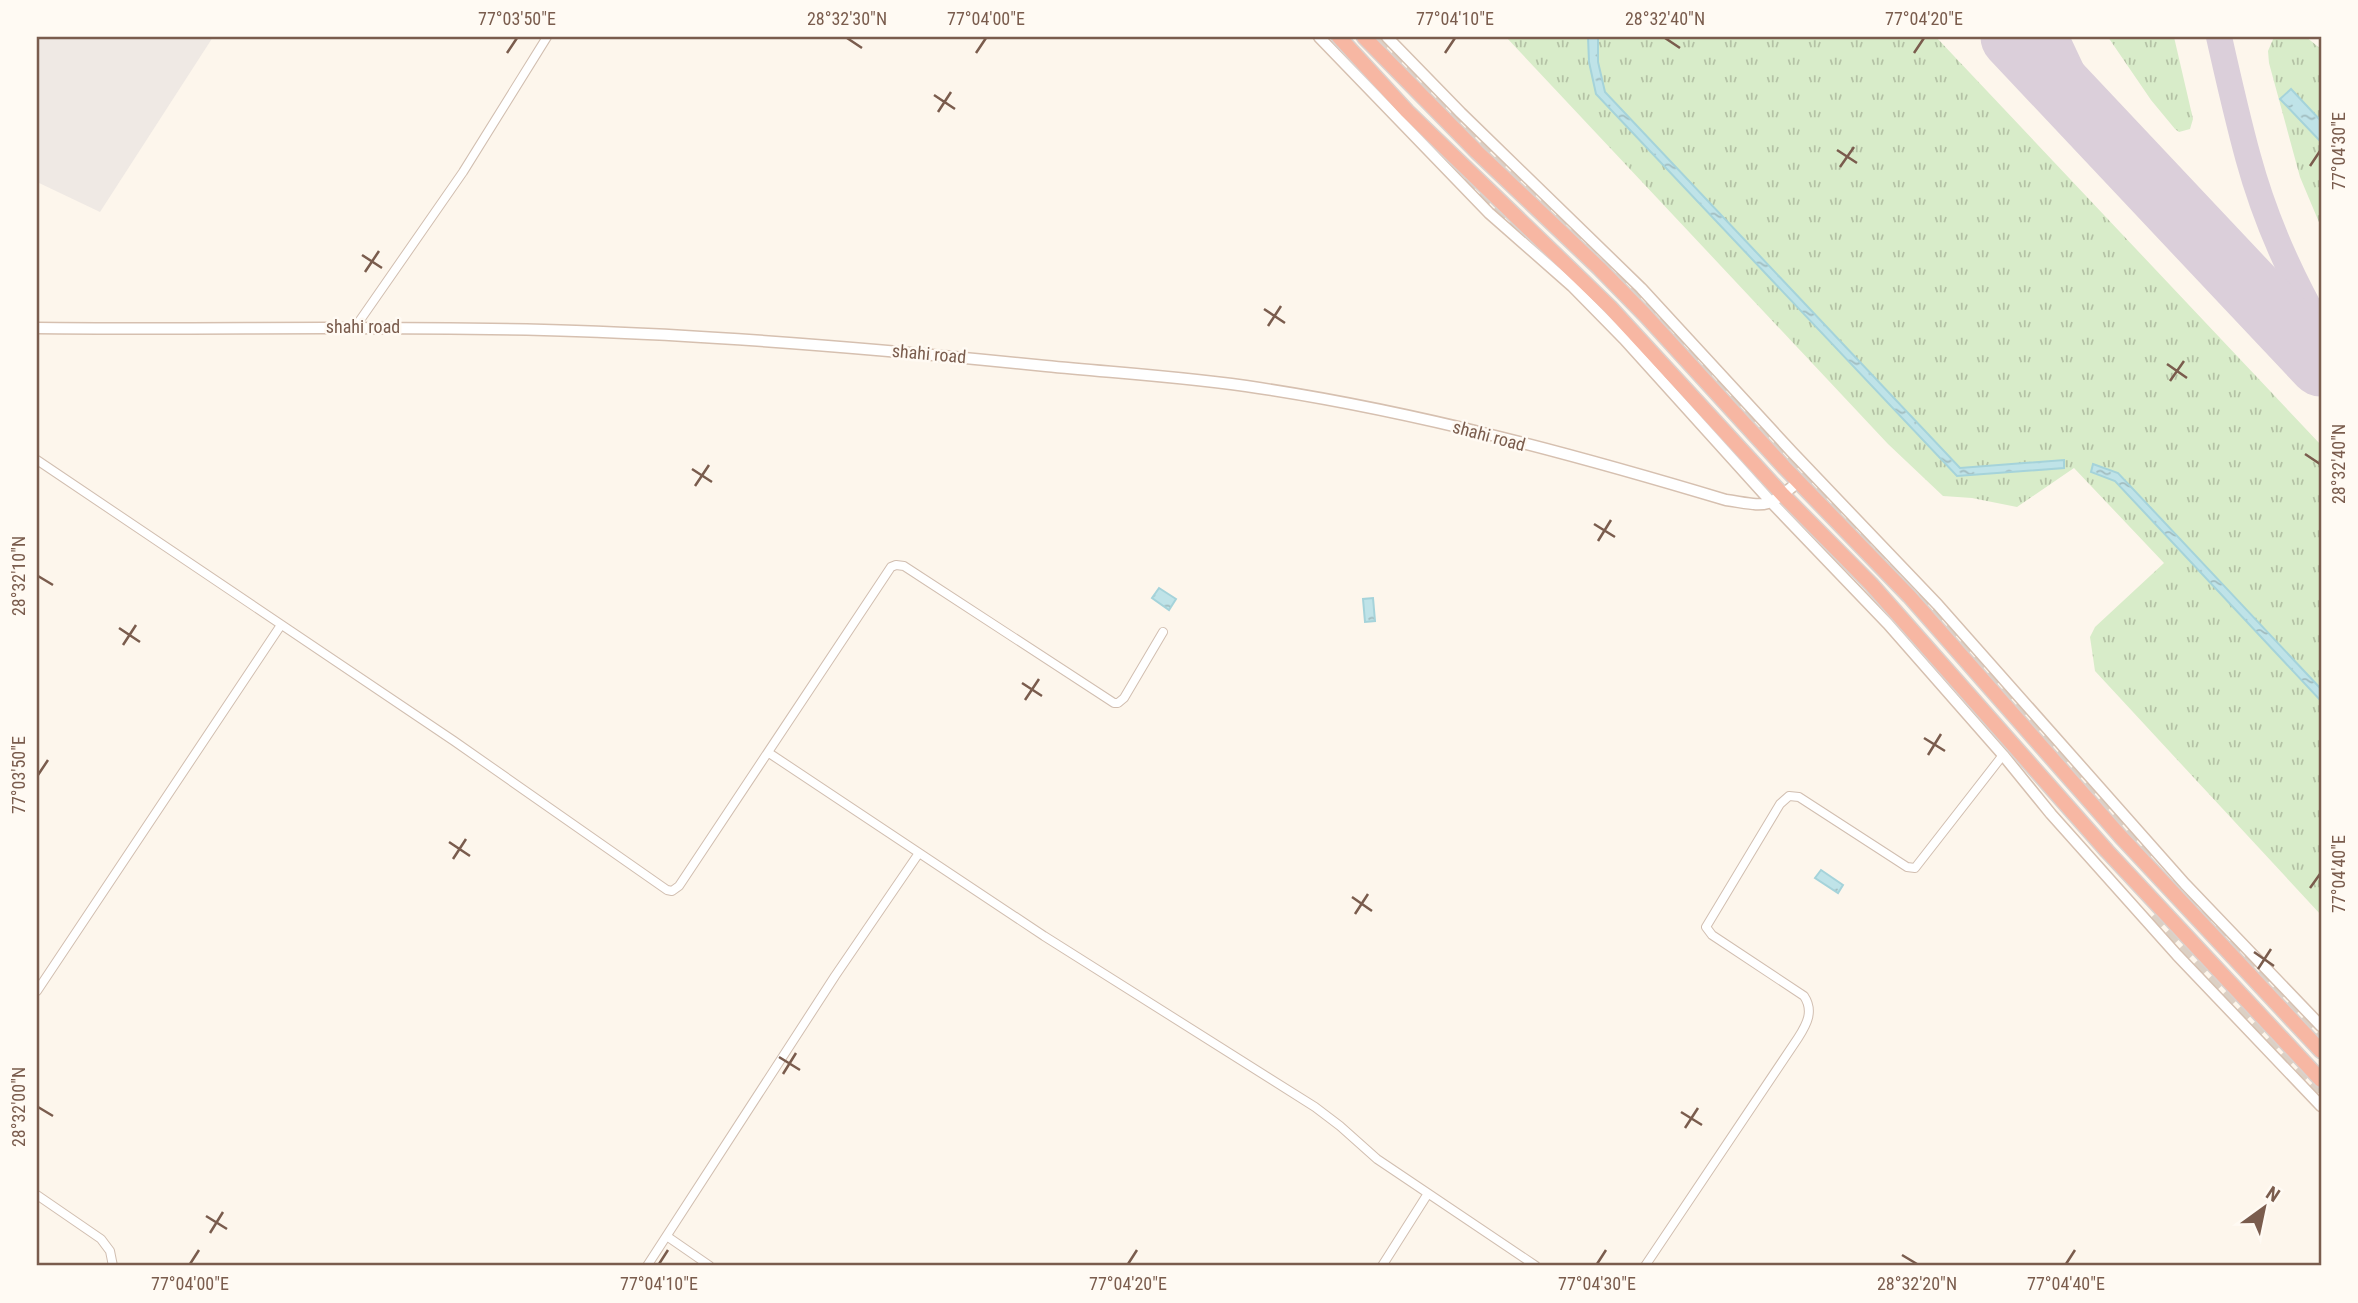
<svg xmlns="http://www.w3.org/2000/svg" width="2358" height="1303" viewBox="0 0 2358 1303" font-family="'Roboto Condensed',sans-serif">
  <defs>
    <pattern id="grass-tufts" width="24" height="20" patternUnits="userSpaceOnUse" patternTransform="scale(1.75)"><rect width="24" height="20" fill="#d8ecc9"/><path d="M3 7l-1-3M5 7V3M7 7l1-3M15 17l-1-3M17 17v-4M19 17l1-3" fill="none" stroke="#b4c2a5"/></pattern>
    <pattern id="water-ripples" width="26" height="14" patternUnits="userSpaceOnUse" patternTransform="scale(1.75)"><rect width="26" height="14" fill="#bfe3e8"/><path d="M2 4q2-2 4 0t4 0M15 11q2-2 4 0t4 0" fill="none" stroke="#a0bbbe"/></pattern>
  </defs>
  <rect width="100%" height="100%" fill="#fdf6ec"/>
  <path fill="#efe9e4" d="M 37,37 L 213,37 L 100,212 L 37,182 Z"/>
  <path fill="url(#grass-tufts)" d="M 1506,37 L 1936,37 L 2321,445 L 2321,915 L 2095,671 L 2090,637 L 2095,627 L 2164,563 L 2074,468 L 2017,507 L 1972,498 L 1943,496 L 1888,444 Z
    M 2108,37 L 2174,37 L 2193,119 L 2190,129 L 2179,132 L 2175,129 L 2151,100 Z
    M 2274,37 L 2306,37 L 2321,49 L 2321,121 L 2291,89 L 2281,99 L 2321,142 L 2321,227 L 2300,177 L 2269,63 L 2268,51 Z"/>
  <path fill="url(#water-ripples)" stroke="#a5d3da" stroke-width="2" d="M 1588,37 L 1598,37 L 1598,62 L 1605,92 L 1960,468 L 2064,460 L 2064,468 L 1957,476 L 1596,94 L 1589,62 Z
    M 2291,89 L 2321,121 L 2321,142 L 2280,99 Z
    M 2093,464 L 2118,473 L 2321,689 L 2321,701 L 2115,481 L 2091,472 Z
    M 1159,588 L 1176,599 L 1169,610 L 1152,598 Z
    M 1373,598 L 1375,621 L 1365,622 L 1363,599 Z
    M 1821,870 L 1843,885 L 1838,893 L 1815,878 Z"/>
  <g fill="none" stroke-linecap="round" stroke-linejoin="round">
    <path stroke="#dbcfda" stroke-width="26" d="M 2056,37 L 2072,71 L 2157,190
      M 2219,37 C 2228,77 2237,117 2248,157 C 2264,216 2290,275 2321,329"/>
    <path stroke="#dbcfda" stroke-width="65" d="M 2013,37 L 2321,364"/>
    <path stroke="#dcd0c4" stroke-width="14" stroke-dasharray="14 7" stroke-linecap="butt" d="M 1378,37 L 1484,149 L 1608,262 L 1974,655 L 2156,859
      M 1449,165 L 1559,269
      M 1878,602 L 1990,729
      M 2174,879 L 2321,1039
      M 2156,913 L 2321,1091"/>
    <defs>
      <path id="street" d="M 356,326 L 463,172 L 547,37
        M 37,460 L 454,741 L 667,890 L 672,891 L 679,886 L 891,567 L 896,565 L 904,566 L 1114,703 L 1118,703 L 1124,698 L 1163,632
        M 769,753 L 1044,936 L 1315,1107 L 1340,1126 L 1377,1159 L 1536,1266
        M 37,991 L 281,625
        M 37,1195 L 101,1239 L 110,1251 L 113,1266
        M 668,1237 L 710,1266
        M 647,1266 L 835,976 L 919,853
        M 1382,1266 L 1427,1195
        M 1645,1266 L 1798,1038 C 1807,1024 1814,1011 1804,996 L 1712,935 L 1706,927 L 1780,804 L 1789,796 L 1799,797 L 1907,867 L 1915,868 L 2003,755"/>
      <path id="secondary" d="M 1319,37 L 1489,213 L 1572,286 L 1624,339 L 1772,503 L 1888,624 L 2003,755 L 2051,814 L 2177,955 L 2321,1106
        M 1387,37 L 1461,113 L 1641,288 L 1792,452 L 1938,605 L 2185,884 L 2321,1026
        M 37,328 C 217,330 397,325 576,331 C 733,336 890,350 1046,366 C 1117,373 1189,377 1259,388 C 1417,412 1573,454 1726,500 C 1767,506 1765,510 1798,482"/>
      <path id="highway" d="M 1339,37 L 1407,111 L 1610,307 L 1783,495 L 1871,584 L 2107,851 L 2321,1080
        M 1364,37 L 1477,152 L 1599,268 L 1645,315 L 1784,467 L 1909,596 L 2121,837 L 2321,1051"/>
    </defs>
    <use href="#street" stroke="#d1beb0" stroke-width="10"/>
    <use href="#secondary" stroke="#d6c0b0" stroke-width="13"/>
    <use href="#highway" stroke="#dad1cd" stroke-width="17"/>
    <use href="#street" stroke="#fff" stroke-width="8"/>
    <use href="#secondary" stroke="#fff" stroke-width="10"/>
    <use href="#highway" stroke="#f7b7a3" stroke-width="14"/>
  </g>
  <path fill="none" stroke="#7a5c4d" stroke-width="2.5" d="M 847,38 L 862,48M 1665,38 L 1680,48M 507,53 L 517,38M 976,53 L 986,38M 1445,53 L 1455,38M 1914,53 L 1924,38M 934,95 L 955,109M 938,112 L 951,92M 1837,150 L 1857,163M 2310,166 L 2320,151M 1840,167 L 1854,147M 362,255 L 382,268M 365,272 L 379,251M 1264,309 L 1285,323M 1268,326 L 1281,306M 2167,364 L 2187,378M 2170,381 L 2184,361M 2305,454 L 2320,464M 692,469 L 712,482M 695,486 L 709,465M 1594,524 L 1615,537M 1598,541 L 1611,520M 38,576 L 53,585M 119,628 L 140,642M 123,645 L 136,625M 1022,683 L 1042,696M 1025,700 L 1039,679M 1924,738 L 1945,751M 1928,755 L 1941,734M 38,775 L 48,760M 449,842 L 470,856M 453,859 L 466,839M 2310,888 L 2320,874M 1352,897 L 1372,911M 1355,914 L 1368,894M 2254,952 L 2274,966M 2258,969 L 2271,949M 779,1057 L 800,1070M 783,1074 L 796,1053M 38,1107 L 53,1116M 1681,1112 L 1702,1125M 1685,1128 L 1698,1108M 206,1216 L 227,1229M 210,1233 L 223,1212M 1902,1255 L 1917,1264M 190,1264 L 199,1250M 659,1264 L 668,1250M 1128,1264 L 1137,1250M 1597,1264 L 1606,1250M 2066,1264 L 2075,1250"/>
  <g text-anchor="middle" stroke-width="5" stroke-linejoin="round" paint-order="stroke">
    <g font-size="18" fill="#7a5c4d" stroke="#fffaf3">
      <text x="363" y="333">shahi road</text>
      <text transform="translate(929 354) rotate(5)" y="6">shahi road</text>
      <text transform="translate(1489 436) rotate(15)" y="6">shahi road</text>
    </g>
  </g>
  <rect width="2358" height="1303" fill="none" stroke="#fffaf3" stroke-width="77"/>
  <g transform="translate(2264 1208) rotate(33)" stroke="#fffaf3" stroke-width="5" paint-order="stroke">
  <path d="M0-5L12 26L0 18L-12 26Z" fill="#7a5c4d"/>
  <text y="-10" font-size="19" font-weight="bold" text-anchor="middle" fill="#7a5c4d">N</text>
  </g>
  <rect x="38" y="38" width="2282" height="1226" fill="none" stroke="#7a5c4d" stroke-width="2.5"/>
  <g font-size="18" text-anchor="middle" fill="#7a5c4d">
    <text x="517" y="25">77°03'50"E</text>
    <text x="847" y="25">28°32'30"N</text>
    <text x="986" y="25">77°04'00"E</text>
    <text x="1455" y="25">77°04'10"E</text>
    <text x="1665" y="25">28°32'40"N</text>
    <text x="1924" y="25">77°04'20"E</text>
    <text transform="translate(2339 151) rotate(-90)" y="6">77°04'30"E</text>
    <text transform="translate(2339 464) rotate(-90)" y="6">28°32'40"N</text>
    <text transform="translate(19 576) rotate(-90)" y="6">28°32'10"N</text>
    <text transform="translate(19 775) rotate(-90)" y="6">77°03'50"E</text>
    <text transform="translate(2339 874) rotate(-90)" y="6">77°04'40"E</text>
    <text transform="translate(19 1107) rotate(-90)" y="6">28°32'00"N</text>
    <text x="190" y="1290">77°04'00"E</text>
    <text x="659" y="1290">77°04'10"E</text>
    <text x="1128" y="1290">77°04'20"E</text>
    <text x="1597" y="1290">77°04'30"E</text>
    <text x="1917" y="1290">28°32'20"N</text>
    <text x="2066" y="1290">77°04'40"E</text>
  </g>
</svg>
